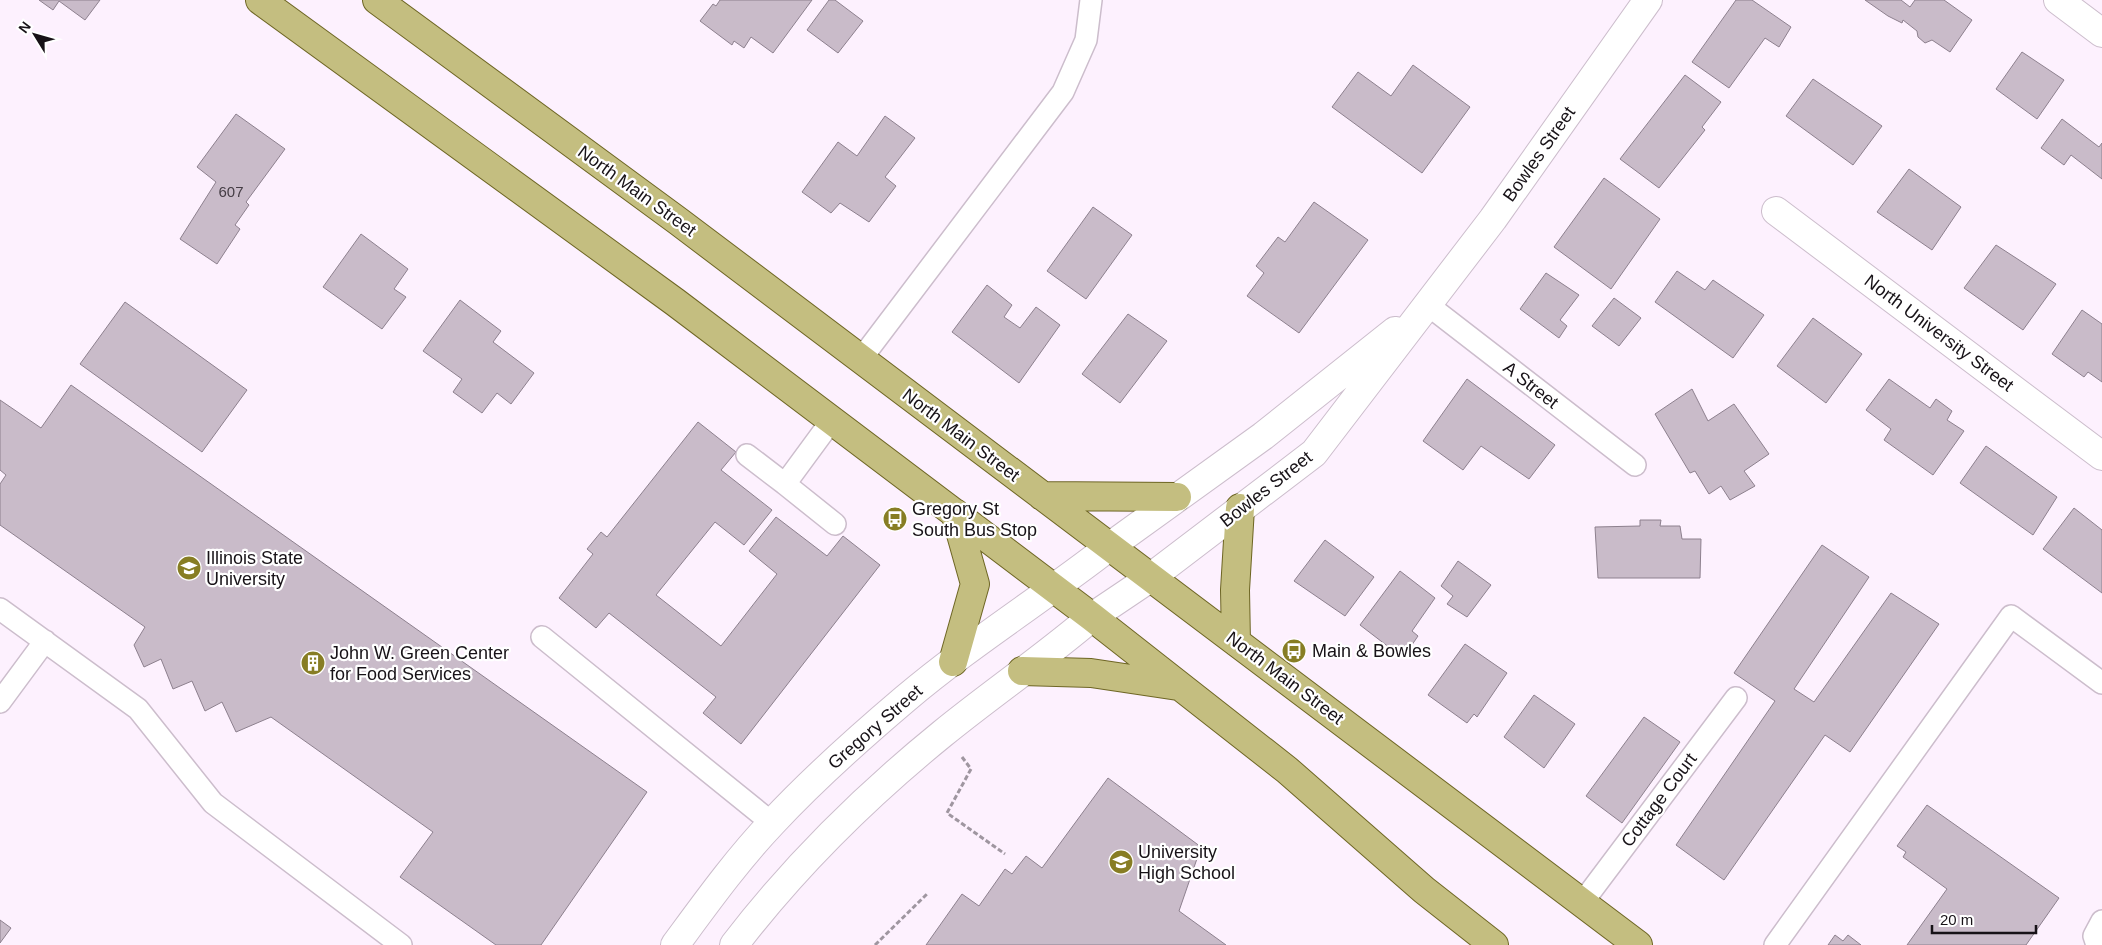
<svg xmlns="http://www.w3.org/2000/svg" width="2102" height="945" viewBox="0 0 2102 945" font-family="Arial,sans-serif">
  <rect width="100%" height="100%" fill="#fdf1fe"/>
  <path fill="#c9bbc9" stroke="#8d808e" d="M 39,0 L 100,0 L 85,20 L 59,1 L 53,10 Z
    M 720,0 L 812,0 L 773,53 L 751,37 L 744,48 L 734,41 L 732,45 L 700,21 L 713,4 L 716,6 Z
    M 829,0 L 835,0 L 863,21 L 838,53 L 807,30 Z
    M 1736,0 L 1752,0 L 1791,27 L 1779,47 L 1765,38 L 1729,88 L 1692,62 Z
    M 1865,0 L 1901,0 L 1910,7 L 1915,0 L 1944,0 L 1972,20 L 1950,52 L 1932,40 L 1925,43 L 1918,37 L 1917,31 L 1903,20 L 1902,23 L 1888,16 Z
    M 2022,52 L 2064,80 L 2037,119 L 1996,89 Z
    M 1413,65 L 1470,107 L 1422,173 L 1332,107 L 1358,72 L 1391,96 Z
    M 1685,75 L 1721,102 L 1702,127 L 1705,130 L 1659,188 L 1620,159 Z
    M 1813,79 L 1882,126 L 1853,165 L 1786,116 Z
    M 236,114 L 285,149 L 246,202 L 249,205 L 235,225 L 240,229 L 217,264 L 180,239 L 216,182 L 197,167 Z
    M 885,116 L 915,138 L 885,177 L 896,186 L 869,222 L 840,203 L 831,213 L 802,192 L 838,142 L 857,156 Z
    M 2062,119 L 2099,147 L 2102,143 L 2102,179 L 2071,155 L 2064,165 L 2041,148 Z
    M 1909,169 L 1961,207 L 1932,250 L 1877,212 Z
    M 1604,178 L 1660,219 L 1611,289 L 1554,247 Z
    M 1314,202 L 1368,240 L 1299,333 L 1247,296 L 1264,273 L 1256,266 L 1278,237 L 1285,242 Z
    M 1093,207 L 1132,235 L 1086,299 L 1047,271 Z
    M 361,234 L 408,269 L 394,289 L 406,297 L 382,329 L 323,287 Z
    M 1996,245 L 2056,284 L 2023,330 L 1964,288 Z
    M 1677,271 L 1705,290 L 1713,280 L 1764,315 L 1733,358 L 1655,302 Z
    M 1546,273 L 1579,295 L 1560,320 L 1567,326 L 1559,338 L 1520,309 Z
    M 987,285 L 1012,305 L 1004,317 L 1020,328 L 1036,307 L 1060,325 L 1019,383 L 952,332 Z
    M 1614,298 L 1641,318 L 1619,346 L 1592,326 Z
    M 460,300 L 501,331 L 493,342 L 534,373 L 511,404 L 497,393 L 482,413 L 453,392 L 462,379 L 423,351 Z
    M 125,302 L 247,390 L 202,452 L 80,364 Z
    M 2082,310 L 2102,324 L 2102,382 L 2088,372 L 2084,377 L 2052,354 Z
    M 1128,314 L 1167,341 L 1120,403 L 1082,374 Z
    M 1813,318 L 1862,354 L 1826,403 L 1777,366 Z
    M 1467,379 L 1555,445 L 1529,479 L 1481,446 L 1463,470 L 1423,441 Z
    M 1889,379 L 1930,408 L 1936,399 L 1952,411 L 1947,420 L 1964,431 L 1933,475 L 1884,440 L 1891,429 L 1866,410 Z
    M 71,385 L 647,792 L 541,945 L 496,945 L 400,877 L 433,832 L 271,717 L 236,732 L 222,702 L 205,711 L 192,681 L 173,689 L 161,659 L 144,667 L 134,645 L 145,627 L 0,525 L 0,484 L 6,475 L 0,470 L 0,400 L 41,428 Z
    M 1692,389 L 1708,421 L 1734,404 L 1769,454 L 1744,471 L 1755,486 L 1730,500 L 1721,486 L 1709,494 L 1695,471 L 1690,473 L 1655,414 Z
    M 698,422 L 736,452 L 721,470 L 772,510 L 744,545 L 715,522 L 656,595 L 721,646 L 777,574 L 749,551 L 776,517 L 827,556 L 843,536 L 880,565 L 741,744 L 703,713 L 716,697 L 609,613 L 596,628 L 559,598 L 593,554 L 587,549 L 601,532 L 607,537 Z
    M 1986,446 L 2057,497 L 2033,535 L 1960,483 Z
    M 2074,508 L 2102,530 L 2102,593 L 2043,549 Z
    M 1640,520 L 1661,520 L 1660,526 L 1680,526 L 1682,539 L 1701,539 L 1700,578 L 1598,578 L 1595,527 L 1640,526 Z
    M 1325,540 L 1374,577 L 1345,616 L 1294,581 Z
    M 1822,545 L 1869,577 L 1794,689 L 1814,702 L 1891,593 L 1939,624 L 1850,752 L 1825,735 L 1724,880 L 1676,845 L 1775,701 L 1734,673 Z
    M 1458,561 L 1491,585 L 1467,617 L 1447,604 L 1453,596 L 1441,586 Z
    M 1400,571 L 1435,598 L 1412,631 L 1418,636 L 1403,658 L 1360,625 Z
    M 1465,644 L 1507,673 L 1477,717 L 1474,714 L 1467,723 L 1428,695 Z
    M 1534,695 L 1575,724 L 1544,768 L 1504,737 Z
    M 1644,717 L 1680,742 L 1622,823 L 1586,796 Z
    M 1108,778 L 1201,847 L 1179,911 L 1226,945 L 926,945 L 962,894 L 979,906 L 1005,869 L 1012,874 L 1026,856 L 1042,868 Z
    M 1927,805 L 2059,898 L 2026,945 L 1907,945 L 1947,889 L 1903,857 L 1906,852 L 1897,846 Z
    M 0,920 L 11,928 L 0,943 Z
    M 1835,935 L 1843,941 L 1848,935 L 1861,945 L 1828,945 Z"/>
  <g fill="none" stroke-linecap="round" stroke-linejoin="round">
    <defs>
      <path id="lane" d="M 1428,305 L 1635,465
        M 861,359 L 1063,92 L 1086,40 L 1091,0
        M 747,455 L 785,484 L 832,420
        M 785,484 L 835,524
        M 0,609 L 138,709 L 213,803 L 401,945
        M 542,637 L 772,823
        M 0,702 L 45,641
        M 1582,903 L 1736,698
        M 1775,945 L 2011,616 L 2102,683
        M 2097,945 L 2094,936 L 2102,921"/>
      <path id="street" d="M 2058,0 L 2102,33
        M 1776,211 L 2102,456
        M 1109,547 L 1263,436 L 1395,331
        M 1092,617 L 1150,578 L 1314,453 L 1493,219 L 1648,0"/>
      <path id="secondary" d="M 675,945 C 706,903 736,861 772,823 C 813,779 859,738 905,699 C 970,644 1042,599 1109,547
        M 734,945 C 793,868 867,795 942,734 C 991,694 1044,658 1092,617"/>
      <path id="primary" d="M 260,0 L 675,302 L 1092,617 L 1287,770 L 1424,890 L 1494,945
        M 377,0 L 678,221 L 1638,945
        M 1042,496 L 1177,497
        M 1236,642 L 1235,590 L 1240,508
        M 953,662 L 975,584 L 955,513
        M 1022,671 L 1091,673 L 1178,686"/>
    </defs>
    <use href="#lane" stroke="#ccbdcc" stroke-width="24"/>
    <use href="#street" stroke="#ccbdcc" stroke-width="30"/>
    <use href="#secondary" stroke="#ccbdcc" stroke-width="30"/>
    <use href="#primary" stroke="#6e6624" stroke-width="30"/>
    <path stroke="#9f96a0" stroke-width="3" stroke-dasharray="5 2.5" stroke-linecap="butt" d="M 962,757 L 971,769 L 947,813 L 1005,854
      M 875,945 L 928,893"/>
    <use href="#lane" stroke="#fff" stroke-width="21"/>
    <use href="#street" stroke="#fff" stroke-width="28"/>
    <use href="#secondary" stroke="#fff" stroke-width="28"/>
    <use href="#primary" stroke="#c4be80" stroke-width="28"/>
  </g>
  <defs>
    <symbol id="bus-disc" viewBox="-11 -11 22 22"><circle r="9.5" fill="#877d24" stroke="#fff"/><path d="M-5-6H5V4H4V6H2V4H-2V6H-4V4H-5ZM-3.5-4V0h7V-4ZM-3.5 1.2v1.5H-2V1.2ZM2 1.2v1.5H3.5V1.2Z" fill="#fff"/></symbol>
    <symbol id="university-disc" viewBox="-11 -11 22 22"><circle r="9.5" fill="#877d24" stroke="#fff"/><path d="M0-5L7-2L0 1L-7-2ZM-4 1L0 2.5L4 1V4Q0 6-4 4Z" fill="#fff"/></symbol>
    <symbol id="building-disc" viewBox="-11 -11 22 22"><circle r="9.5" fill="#877d24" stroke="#fff"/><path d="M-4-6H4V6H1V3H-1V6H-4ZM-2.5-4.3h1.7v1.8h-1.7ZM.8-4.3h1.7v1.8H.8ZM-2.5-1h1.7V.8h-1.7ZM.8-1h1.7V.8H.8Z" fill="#fff"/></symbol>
    <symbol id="school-disc" viewBox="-11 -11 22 22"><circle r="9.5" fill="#877d24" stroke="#fff"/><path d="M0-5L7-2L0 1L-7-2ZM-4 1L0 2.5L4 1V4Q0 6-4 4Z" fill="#fff"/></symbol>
  </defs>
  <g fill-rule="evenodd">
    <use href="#bus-disc" x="881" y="505" width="28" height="28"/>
    <use href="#university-disc" x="175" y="554" width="28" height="28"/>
    <use href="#bus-disc" x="1280" y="637" width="28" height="28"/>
    <use href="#building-disc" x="299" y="649" width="28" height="28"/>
    <use href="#school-disc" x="1107" y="848" width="28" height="28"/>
  </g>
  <g text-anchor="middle" stroke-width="4.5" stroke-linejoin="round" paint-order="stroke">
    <g font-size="15" fill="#443c44">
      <text x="231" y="197">607</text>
    </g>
    <g font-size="18" fill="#171217" stroke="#fff">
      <text transform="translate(1539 154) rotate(-55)" y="6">Bowles Street</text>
      <text transform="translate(637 191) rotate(36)" y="6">North Main Street</text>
      <text transform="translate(1939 333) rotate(37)" y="6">North University Street</text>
      <text transform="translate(1531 385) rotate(38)" y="6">A Street</text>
      <text transform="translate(961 435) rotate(37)" y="6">North Main Street</text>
      <text transform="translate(1266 489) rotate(-38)" y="6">Bowles Street</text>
      <text transform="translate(1285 678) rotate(37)" y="6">North Main Street</text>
      <text transform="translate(875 727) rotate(-41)" y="6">Gregory Street</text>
      <text transform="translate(1659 800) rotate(-53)" y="6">Cottage Court</text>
    </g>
    <g font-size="18" fill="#171217" stroke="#fff" text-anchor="start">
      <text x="912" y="515">Gregory St<tspan x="912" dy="21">South Bus Stop</tspan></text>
      <text x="206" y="564">Illinois State<tspan x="206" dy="21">University</tspan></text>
      <text x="1312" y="657">Main &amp; Bowles</text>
      <text x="330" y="659">John W. Green Center<tspan x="330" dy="21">for Food Services</tspan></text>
      <text x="1138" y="858">University<tspan x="1138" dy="21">High School</tspan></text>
    </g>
  </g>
  <g transform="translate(35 35) rotate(307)" stroke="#ffffff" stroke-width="4" paint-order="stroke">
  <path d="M0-4L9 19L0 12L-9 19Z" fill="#171217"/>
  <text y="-8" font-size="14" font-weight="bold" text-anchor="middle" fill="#171217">N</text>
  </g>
  <path d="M1932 925v8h104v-8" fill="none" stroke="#171217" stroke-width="2.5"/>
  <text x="1940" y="925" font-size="15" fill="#171217" stroke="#ffffff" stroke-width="4" paint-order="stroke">20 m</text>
</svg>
